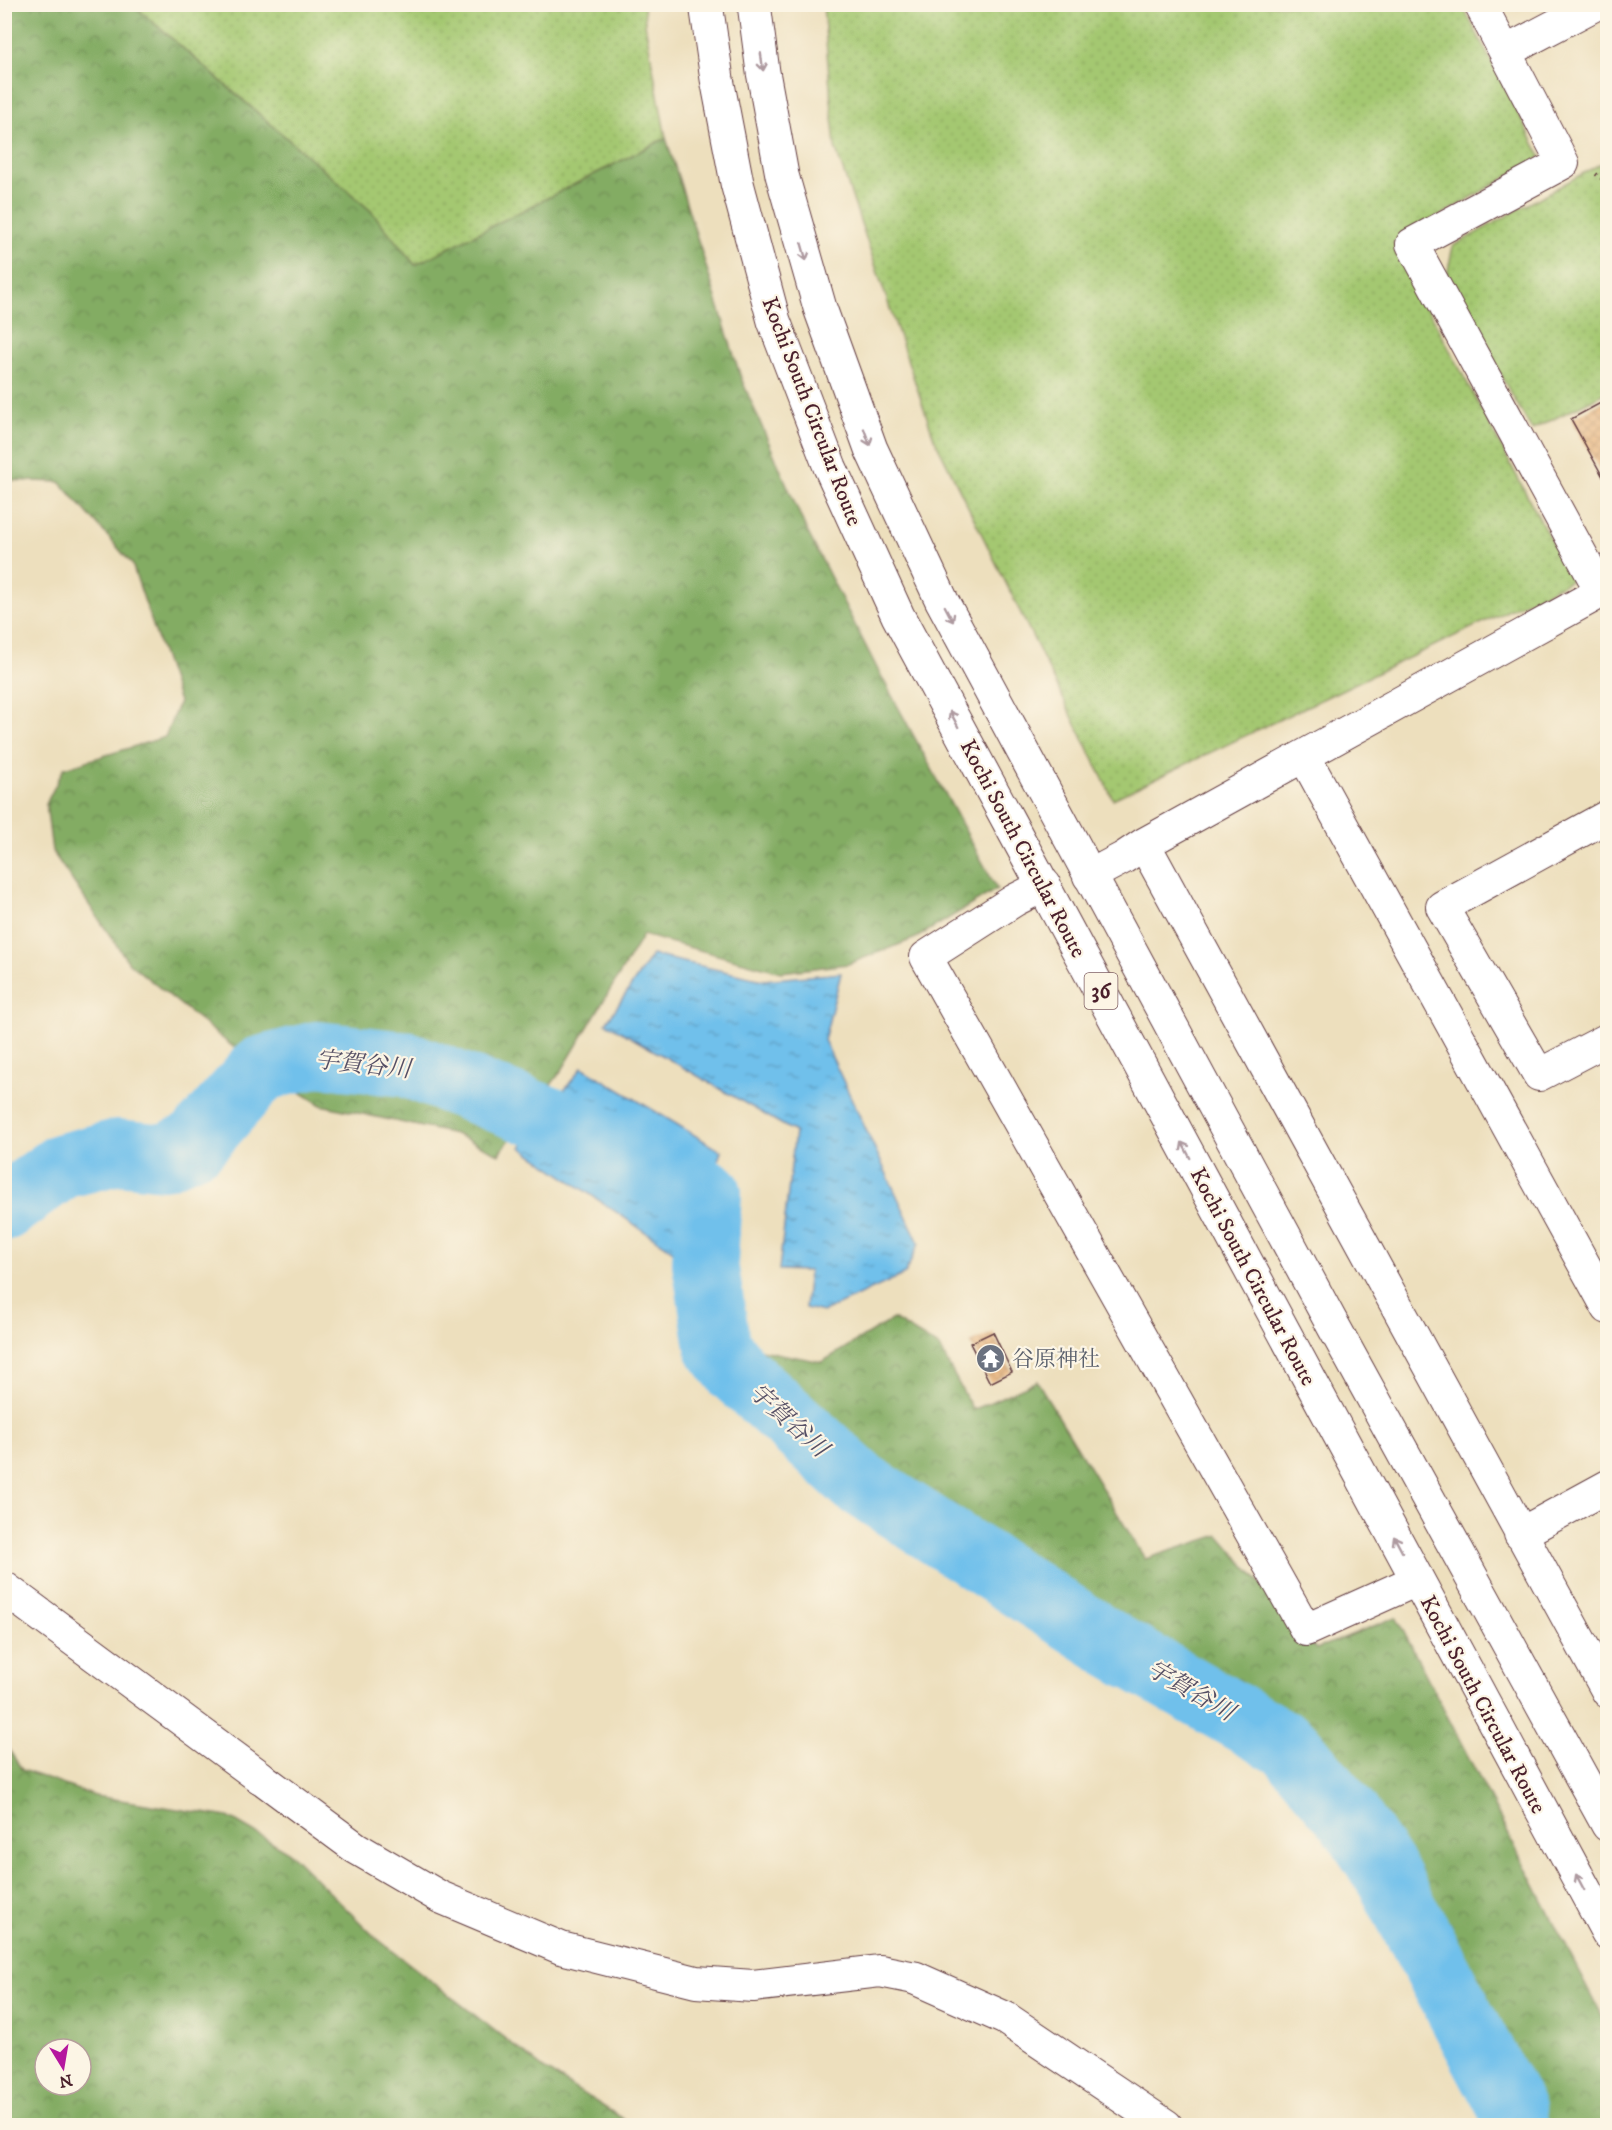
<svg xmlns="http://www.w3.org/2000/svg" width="1612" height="2130" viewBox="0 0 1612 2130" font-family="'IM FELL DW Pica','Noto Serif JP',serif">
  <defs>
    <pattern id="grass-dots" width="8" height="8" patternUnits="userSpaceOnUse" patternTransform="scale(1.5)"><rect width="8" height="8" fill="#a4c871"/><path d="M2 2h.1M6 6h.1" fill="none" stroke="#8fab62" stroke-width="1.8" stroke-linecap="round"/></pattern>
    <pattern id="forest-crowns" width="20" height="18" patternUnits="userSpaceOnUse" patternTransform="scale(1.5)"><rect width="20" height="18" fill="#83ac63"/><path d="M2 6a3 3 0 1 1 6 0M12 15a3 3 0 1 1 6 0" fill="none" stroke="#6d8b52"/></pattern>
    <pattern id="water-ripples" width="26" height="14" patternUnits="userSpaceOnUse" patternTransform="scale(1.5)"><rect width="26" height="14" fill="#70c0eb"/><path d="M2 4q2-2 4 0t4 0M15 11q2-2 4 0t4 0" fill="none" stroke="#5e9bbf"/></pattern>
    <pattern id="building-cross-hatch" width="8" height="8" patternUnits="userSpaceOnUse" patternTransform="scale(1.5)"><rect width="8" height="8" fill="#e5ac6f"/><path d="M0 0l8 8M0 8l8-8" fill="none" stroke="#bc8b5b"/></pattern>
  </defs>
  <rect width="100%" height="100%" fill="#fcf5e5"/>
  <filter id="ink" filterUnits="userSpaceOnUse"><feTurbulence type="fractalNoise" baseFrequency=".0167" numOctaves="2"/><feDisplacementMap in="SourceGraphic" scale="12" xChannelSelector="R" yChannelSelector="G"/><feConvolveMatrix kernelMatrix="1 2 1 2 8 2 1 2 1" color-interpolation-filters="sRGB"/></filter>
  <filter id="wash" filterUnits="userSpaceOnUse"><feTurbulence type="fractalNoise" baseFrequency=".008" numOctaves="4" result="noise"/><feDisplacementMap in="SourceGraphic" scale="24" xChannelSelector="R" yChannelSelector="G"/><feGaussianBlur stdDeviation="1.35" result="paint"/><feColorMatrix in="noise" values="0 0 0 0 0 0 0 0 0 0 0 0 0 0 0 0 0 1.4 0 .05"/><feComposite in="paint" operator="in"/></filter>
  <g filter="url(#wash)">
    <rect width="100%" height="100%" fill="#eddfbd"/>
    <path fill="url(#grass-dots)" stroke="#77744e" stroke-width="1.5" d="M 133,5 L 644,5 L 645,24 L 666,138 L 415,265 L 371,211 Z
      M 823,5 L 1462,5 L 1541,157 L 1393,243 L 1572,580 L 1113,799 L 934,438 L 835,147 Z
      M 1607,160 L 1607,392 L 1532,430 L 1446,280 L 1453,246 Z"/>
    <path fill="url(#forest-crowns)" stroke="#666647" stroke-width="1.5" fill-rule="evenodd" d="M 5,4 L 133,5 L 371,211 L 415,265 L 666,138 L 741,378 L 806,529 L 878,670 L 997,889 L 916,938 L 848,964 L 781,972 L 643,935 L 562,1070 L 499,1154 L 455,1134 L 321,1105 L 248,1059 L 129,963 L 52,851 L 46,804 L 64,768 L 165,737 L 179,702 L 132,564 L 60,482 L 5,480 Z
      M 893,1319 L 939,1347 L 973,1410 L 1037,1381 L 1145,1559 L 1219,1535 L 1316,1649 L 1396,1617 L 1607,2025 L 1607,2125 L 1534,2125 L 1391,1850 L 1297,1733 L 1102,1625 L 887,1480 L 757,1370 L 750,1348 L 822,1362 Z
      M 4,1742 L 22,1770 L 95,1796 L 228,1817 L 290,1853 L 375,1937 L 545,2070 L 633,2125 L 5,2125 ZM 45,2049 L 81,2049 L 81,2085 L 45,2085 Z"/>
    <path fill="url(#water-ripples)" stroke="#5d708b" stroke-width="1.5" d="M 652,955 L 763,980 L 841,973 L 824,1040 L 919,1243 L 905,1274 L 823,1312 L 805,1308 L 809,1271 L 779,1270 L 795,1132 L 606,1023 Z
      M 582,1067 L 721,1151 L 688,1261 L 521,1147 Z"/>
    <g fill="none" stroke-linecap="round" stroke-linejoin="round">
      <path stroke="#70c0eb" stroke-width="66" d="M 4,1208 L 62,1166 L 118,1152 L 164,1157 L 196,1143 L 261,1069 L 317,1054 L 406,1064 L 649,1158 L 709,1193 L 705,1263 L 718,1347 L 737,1372 L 858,1482 L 1114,1646 L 1290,1747 L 1350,1819 L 1385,1872 L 1512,2110 L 1516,2126"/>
    </g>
    <g id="blocks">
      <path fill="url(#building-cross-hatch)" d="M 1608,399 L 1608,486 L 1571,419 Z
        M 993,1332 L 1012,1372 L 990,1383 L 970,1343 Z"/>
    </g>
  </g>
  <g filter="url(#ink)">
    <use href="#blocks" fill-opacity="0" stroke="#623c41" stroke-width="1.5"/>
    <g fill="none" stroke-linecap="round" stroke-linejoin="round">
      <defs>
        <path id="minor" d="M 1480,4 L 1563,163 L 1412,244 L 1601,591
          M 1505,52 L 1596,4
          M 1304,756 L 1608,1308
          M 1608,816 L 1442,907 L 1539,1075 L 1608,1039
          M 1144,844 L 1608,1692
          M 1089,876 L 1123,858 L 1144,844 L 1608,588
          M 1045,885 L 1015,900 L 926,957 L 1306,1630 L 1417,1580
          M 1520,1534 L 1608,1486
          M 260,1777 L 356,1848 L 440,1897 L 561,1948 L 696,1982 L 753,1986 L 880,1971 L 915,1978"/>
        <path id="tertiary" d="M 4,1588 L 260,1777
          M 915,1978 L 1005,2018 L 1166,2126"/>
        <path id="primary" d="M 706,4 L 717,79 L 737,183 L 774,321 L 830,467 L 898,616 L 1608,1933
          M 754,4 L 763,72 L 782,175 L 820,308 L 871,449 L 942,601 L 1330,1320 L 1608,1825"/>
      </defs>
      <use href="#minor" stroke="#623c41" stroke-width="34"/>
      <use href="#tertiary" stroke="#623c41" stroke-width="35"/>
      <use href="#primary" stroke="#623c41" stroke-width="35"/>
      <path stroke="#623c41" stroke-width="4" stroke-dasharray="1.5 4.5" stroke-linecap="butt" d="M 1596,174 L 1604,180 L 1608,190"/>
      <use href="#minor" stroke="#fff" stroke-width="32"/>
      <use href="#tertiary" stroke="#fff" stroke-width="33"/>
      <use href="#primary" stroke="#fff" stroke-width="33"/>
    </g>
    <defs><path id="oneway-shaft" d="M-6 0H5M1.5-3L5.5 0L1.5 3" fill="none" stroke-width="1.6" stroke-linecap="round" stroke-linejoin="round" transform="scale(1.5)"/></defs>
    <g stroke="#ae9aa0">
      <use href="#oneway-shaft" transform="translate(762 62) rotate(82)"/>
      <use href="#oneway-shaft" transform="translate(804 252) rotate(74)"/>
      <use href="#oneway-shaft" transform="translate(867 437) rotate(70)"/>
      <use href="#oneway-shaft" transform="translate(949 614) rotate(62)"/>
      <use href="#oneway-shaft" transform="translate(954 719) rotate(-118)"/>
      <use href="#oneway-shaft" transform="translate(1186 1150) rotate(-118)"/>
      <use href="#oneway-shaft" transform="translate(1398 1544) rotate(-118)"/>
      <use href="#oneway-shaft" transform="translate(1580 1882) rotate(-118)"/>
    </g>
  </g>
  <defs>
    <symbol id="temple-disc" viewBox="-11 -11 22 22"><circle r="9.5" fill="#6b7280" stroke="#fcf5e5"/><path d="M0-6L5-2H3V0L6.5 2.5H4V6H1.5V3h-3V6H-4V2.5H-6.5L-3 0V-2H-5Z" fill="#fff"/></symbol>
  </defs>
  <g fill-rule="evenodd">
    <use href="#temple-disc" x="974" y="1342" width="33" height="33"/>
  </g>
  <g text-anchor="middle" stroke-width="4.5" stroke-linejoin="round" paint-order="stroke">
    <rect fill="#fcf5e5" stroke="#7f5f63" stroke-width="1.5" x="1084.5" y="973" width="33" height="36" rx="4.5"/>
    <g font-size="21" font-weight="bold" fill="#4a1f2b">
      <text x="1101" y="998">36</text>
    </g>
    <g font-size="22" fill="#4a1f2b" stroke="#fcf5e5">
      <text transform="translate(813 411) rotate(69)" y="8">Kochi South Circular Route</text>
      <text transform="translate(1024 848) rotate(62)" y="8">Kochi South Circular Route</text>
      <text transform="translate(1254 1276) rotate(62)" y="8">Kochi South Circular Route</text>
      <text transform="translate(1484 1704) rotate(62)" y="8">Kochi South Circular Route</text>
    </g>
    <g font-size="22" fill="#5b616d" stroke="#fcf5e5" text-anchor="start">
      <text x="1012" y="1366">谷原神社</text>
    </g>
    <g font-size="24" font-style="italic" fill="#554f65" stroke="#fcf5e5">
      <text transform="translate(363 1064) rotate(6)" y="8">宇賀谷川</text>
      <text transform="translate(789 1420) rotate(42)" y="8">宇賀谷川</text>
      <text transform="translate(1191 1690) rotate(30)" y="8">宇賀谷川</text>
    </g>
  </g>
  <rect width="1612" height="2130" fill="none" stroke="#fcf5e5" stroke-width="24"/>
  <g transform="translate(63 2067) rotate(169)"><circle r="28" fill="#fcf5e5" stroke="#b59f9b" stroke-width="1.5"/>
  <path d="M0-4.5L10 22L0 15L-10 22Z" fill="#b5179e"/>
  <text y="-9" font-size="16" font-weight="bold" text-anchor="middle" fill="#4a1f2b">N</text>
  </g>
</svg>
